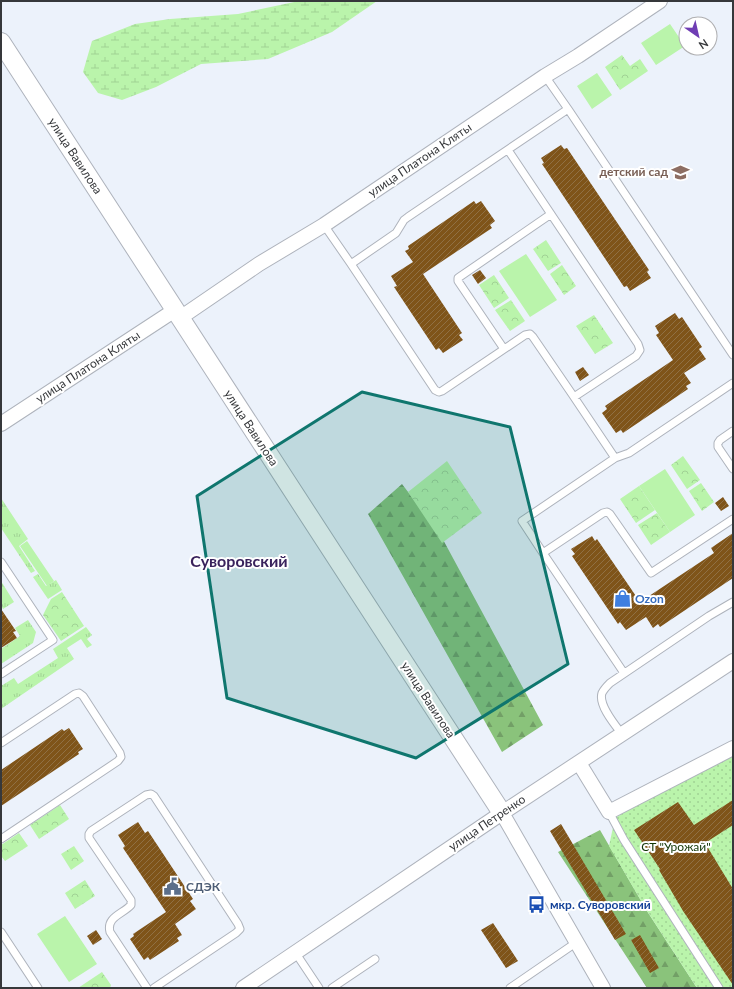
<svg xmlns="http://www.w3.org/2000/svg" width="734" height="989" viewBox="0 0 734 989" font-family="Lato,sans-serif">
  <defs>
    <pattern id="grass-tufts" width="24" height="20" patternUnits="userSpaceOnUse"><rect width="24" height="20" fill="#baf4ab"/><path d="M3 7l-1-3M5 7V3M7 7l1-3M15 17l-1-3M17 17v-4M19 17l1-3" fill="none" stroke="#a0d294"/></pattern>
    <pattern id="forest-firs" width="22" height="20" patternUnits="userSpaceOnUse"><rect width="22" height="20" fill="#8ac37b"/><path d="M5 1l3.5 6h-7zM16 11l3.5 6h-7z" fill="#729f66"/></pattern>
    <pattern id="wetland-marsh" width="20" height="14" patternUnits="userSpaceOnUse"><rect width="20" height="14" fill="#baf4ab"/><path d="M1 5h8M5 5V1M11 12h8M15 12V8" fill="none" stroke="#a0d294"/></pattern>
    <pattern id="park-crowns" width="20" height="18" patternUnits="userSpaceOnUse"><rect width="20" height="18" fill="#baf4ab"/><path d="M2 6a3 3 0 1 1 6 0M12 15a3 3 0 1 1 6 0" fill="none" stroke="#a0d294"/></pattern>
    <pattern id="garden-dots" width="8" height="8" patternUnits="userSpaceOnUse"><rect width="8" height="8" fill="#baf4ab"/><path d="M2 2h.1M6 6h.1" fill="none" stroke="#a0d294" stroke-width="1.8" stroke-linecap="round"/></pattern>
    <pattern id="building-hatch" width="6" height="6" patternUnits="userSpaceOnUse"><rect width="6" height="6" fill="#7f5419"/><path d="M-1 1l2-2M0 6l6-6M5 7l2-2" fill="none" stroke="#907044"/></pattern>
  </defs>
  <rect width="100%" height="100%" fill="#ecf2fb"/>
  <path fill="url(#grass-tufts)" d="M 1,498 L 28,539 L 19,546 L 35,571 L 31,573 L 1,528 Z
    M 38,574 L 46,586 L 56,580 L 62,590 L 48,599 L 33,577 Z
    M 1,581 L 14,602 L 3,609 L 1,606 Z
    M 28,620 L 36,632 L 33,643 L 1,664 L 1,649 L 20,636 L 15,628 Z
    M 86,627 L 92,635 L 87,639 L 92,645 L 87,648 L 81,639 L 67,648 L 74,659 L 1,709 L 1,686 L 14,678 L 18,684 L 58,658 L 53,649 Z"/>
  <path fill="url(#forest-firs)" d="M 402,484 L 440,534 L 543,725 L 502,752 L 368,514 Z
    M 600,830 L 647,911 L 697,988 L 647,988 L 558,852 Z"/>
  <path fill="url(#wetland-marsh)" d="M 299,1 L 377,1 L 332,32 L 268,59 L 201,64 L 156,87 L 122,100 L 98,93 L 83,72 L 92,41 L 135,24 L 170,19 L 238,14 Z"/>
  <path fill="url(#park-crowns)" d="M 622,55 L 630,66 L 640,59 L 648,71 L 620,90 L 605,67 Z
    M 546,240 L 561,263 L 548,271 L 533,249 Z
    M 562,265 L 576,286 L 564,295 L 550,274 Z
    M 494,275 L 509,298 L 494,308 L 479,285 Z
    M 511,300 L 525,321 L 510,331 L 495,310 Z
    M 594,315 L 613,343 L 595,354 L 576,326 Z
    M 683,456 L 700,480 L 687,489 L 671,465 Z
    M 447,461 L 482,513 L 442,543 L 408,492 Z
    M 701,483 L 714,502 L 702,511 L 689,491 Z
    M 639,486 L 655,510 L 636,523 L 620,499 Z
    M 657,513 L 670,532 L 651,545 L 638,525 Z
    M 62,592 L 84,626 L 61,641 L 43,615 L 51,599 Z
    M 60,805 L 69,819 L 39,839 L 30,825 Z
    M 19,833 L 28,846 L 5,861 L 1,856 L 1,845 Z
    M 74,846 L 84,861 L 71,870 L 61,854 Z
    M 85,880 L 95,896 L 75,909 L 65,893 Z
    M 102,972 L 111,985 L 110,988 L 78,988 Z"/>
  <path fill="url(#garden-dots)" d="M 733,746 L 733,988 L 697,988 L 647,911 L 609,846 L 615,818 Z"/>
  <path fill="#baf4ab" d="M 670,24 L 685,46 L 656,65 L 641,43 Z
    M 597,73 L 612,95 L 592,109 L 577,86 Z
    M 526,254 L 557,300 L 530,317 L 499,271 Z
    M 665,469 L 695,515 L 670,532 L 639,486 Z
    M 27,541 L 54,581 L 47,586 L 20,546 Z
    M 65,916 L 97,964 L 69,982 L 37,934 Z"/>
  <path fill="url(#building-hatch)" d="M 561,145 L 564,149 L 567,148 L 649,270 L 647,272 L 651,278 L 630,291 L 627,286 L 624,287 L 542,164 L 544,163 L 541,158 Z
    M 474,201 L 476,204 L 481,201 L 495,221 L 490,225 L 492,228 L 423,274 L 462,333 L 459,335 L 463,340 L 443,353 L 439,348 L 436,350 L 394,287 L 397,286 L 391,276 L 413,262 L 405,251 L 409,249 L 408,246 Z
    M 480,270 L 486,278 L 478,284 L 472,275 Z
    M 675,313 L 679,319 L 682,317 L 702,347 L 699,349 L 706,359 L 684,373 L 691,383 L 686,386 L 688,389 L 623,433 L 621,430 L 616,433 L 602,413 L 607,409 L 605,406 L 673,360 L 656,335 L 659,333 L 655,326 Z
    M 583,367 L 589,375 L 580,381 L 575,372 Z
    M 723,497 L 729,506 L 721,511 L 715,503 Z
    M 733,533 L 733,578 L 660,627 L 658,624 L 653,628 L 646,617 L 626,630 L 620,622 L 618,624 L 572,556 L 575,554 L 571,549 L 592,536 L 595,541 L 597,539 L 640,602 L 714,553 L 711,548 Z
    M 1,609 L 16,631 L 13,632 L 17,638 L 1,648 Z
    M 69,728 L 83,749 L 78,752 L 79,754 L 1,806 L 1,770 L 62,729 L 64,731 Z
    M 733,800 L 733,825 L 705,843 L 733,889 L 733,985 L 683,911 L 659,870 L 660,869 L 634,830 L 678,802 L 694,825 Z
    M 138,822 L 145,833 L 148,831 L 193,899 L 190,901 L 196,909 L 175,924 L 182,935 L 177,938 L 179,941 L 150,960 L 148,957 L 144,960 L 130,939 L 134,936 L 133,934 L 166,912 L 123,848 L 125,846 L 118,835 Z
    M 561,824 L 626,934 L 615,940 L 550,831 Z
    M 493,923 L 518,961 L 506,968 L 481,930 Z
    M 96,930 L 102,939 L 93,945 L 87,936 Z
    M 640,935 L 659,968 L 650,973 L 631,940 Z"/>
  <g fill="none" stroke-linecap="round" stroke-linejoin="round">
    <defs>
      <path id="service" d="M 545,76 L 568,109
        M 324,225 L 351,264 L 396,233 L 404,220 L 408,217 L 568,109 L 733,355
        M 351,264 L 435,390 L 439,392 L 442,391 L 525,335 L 530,334 L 533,337 L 574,397 L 636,356 L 640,350 L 638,344 L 508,150
        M 504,349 L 458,281 L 458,278 L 551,214
        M 574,397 L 615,458
        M 733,431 L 720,440 L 718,443 L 718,447 L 733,469
        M 543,553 L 522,521 L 615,458 L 629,453 L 733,383
        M 1,562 L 53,640 L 1,674
        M 624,673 L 543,553 L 603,513 L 607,512 L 610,514 L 651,573 L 733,519
        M 622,734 C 615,725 598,705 602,693 C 604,689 607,686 610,683 L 709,616 L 733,602
        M 1,743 L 75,694 L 79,693 L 83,696 L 120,753 L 121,757 L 118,761 L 1,839
        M 609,812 L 624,840 L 719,988
        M 1,932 L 38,988
        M 295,952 L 319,988
        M 147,988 L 110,932 C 106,917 123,914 131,905 L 131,900 L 89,838 L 89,834 L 91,831 L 146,795 L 151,794 L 154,796 L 238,924 L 240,929 L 236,933 L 154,988
        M 332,988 L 375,959
        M 510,988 L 577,942"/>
      <path id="minor" d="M 180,318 L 259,264 L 324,225 L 545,76 L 578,56 L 660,1
        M 1,424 L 175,310
        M 579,763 L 609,812 L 733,748
        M 502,813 L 603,988
        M 243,988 L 502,813 L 733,661"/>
      <path id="tertiary" d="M 1,42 L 502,813"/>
    </defs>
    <use href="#service" stroke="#aeb3bc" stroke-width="9"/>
    <use href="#minor" stroke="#aeb3bc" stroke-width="16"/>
    <use href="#tertiary" stroke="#aeb3bc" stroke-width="20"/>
    <use href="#service" stroke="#fff" stroke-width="7"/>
    <use href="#minor" stroke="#fff" stroke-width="14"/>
    <use href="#tertiary" stroke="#fff" stroke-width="18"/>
  </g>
  <path fill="#0f766e" fill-opacity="0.2" stroke="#0f766e" stroke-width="3" stroke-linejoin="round" d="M 362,392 L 510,427 L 568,664 L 416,758 L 227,698 L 197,496 Z"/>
  <defs>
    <symbol id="school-bare" viewBox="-9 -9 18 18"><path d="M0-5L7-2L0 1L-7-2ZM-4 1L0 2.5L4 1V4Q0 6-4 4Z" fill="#8d6e63" stroke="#fff" stroke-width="2.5" paint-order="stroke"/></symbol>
    <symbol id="shop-bare" viewBox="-9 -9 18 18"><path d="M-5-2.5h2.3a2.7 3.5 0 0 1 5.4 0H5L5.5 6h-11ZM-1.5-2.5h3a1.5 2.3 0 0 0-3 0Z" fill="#3f7fe0" stroke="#fff" stroke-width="2.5" paint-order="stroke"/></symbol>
    <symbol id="civic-bare" viewBox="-9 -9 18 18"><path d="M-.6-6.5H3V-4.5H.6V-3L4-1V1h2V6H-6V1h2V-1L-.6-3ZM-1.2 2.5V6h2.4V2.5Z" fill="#5c6f8a" stroke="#fff" stroke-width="2.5" paint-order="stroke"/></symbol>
    <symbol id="bus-bare" viewBox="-9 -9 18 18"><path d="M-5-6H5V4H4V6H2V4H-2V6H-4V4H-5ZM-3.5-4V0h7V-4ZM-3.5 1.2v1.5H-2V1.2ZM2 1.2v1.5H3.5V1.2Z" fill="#1a4fb4" stroke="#fff" stroke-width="2.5" paint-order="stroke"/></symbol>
  </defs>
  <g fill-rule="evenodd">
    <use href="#school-bare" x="668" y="160" width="25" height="25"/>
    <use href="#shop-bare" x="610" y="586" width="25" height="25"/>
    <use href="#civic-bare" x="160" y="874" width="25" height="25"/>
    <use href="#bus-bare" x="524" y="892" width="25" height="25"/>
  </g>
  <g text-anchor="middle" stroke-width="4" stroke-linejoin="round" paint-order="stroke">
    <g font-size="12" fill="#36383b" stroke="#fff">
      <text transform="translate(75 156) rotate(57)" y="4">улица Вавилова</text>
      <text transform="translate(420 160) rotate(-34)" y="4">улица Платона Кляты</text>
      <text transform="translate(88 367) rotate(-33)" y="4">улица Платона Кляты</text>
      <text transform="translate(251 428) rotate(57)" y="4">улица Вавилова</text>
      <text transform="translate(428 700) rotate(57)" y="4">улица Вавилова</text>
      <text transform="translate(487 823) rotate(-34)" y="4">улица Петренко</text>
    </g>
    <g font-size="12" font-weight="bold" fill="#785e54" stroke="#fff" text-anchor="end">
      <text x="668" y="176">детский сад</text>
    </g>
    <g font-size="12" font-weight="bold" fill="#366cbe" stroke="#fff" text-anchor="start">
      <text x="635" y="603">Ozon</text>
    </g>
    <g font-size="12" fill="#123706" stroke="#fff">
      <text x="676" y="851">СТ "Урожай"</text>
    </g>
    <g font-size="12" font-weight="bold" fill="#4e5e75" stroke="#fff" text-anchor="start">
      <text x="186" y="891">СДЭК</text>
    </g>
    <g font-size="12" font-weight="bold" fill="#164399" stroke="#fff" text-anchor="start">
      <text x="550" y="909">мкр. Суворовский</text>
    </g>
    <g font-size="16" font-weight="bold" fill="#39225c" stroke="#fff">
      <text x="239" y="567">Суворовский</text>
    </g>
  </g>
  <rect width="734" height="989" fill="none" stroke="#36383b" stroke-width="4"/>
  <g transform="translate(698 36) rotate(146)"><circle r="19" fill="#ffffff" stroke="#afafb1"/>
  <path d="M0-3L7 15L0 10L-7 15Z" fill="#6f3db4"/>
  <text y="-6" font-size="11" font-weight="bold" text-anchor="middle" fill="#36383b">N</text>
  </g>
</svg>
